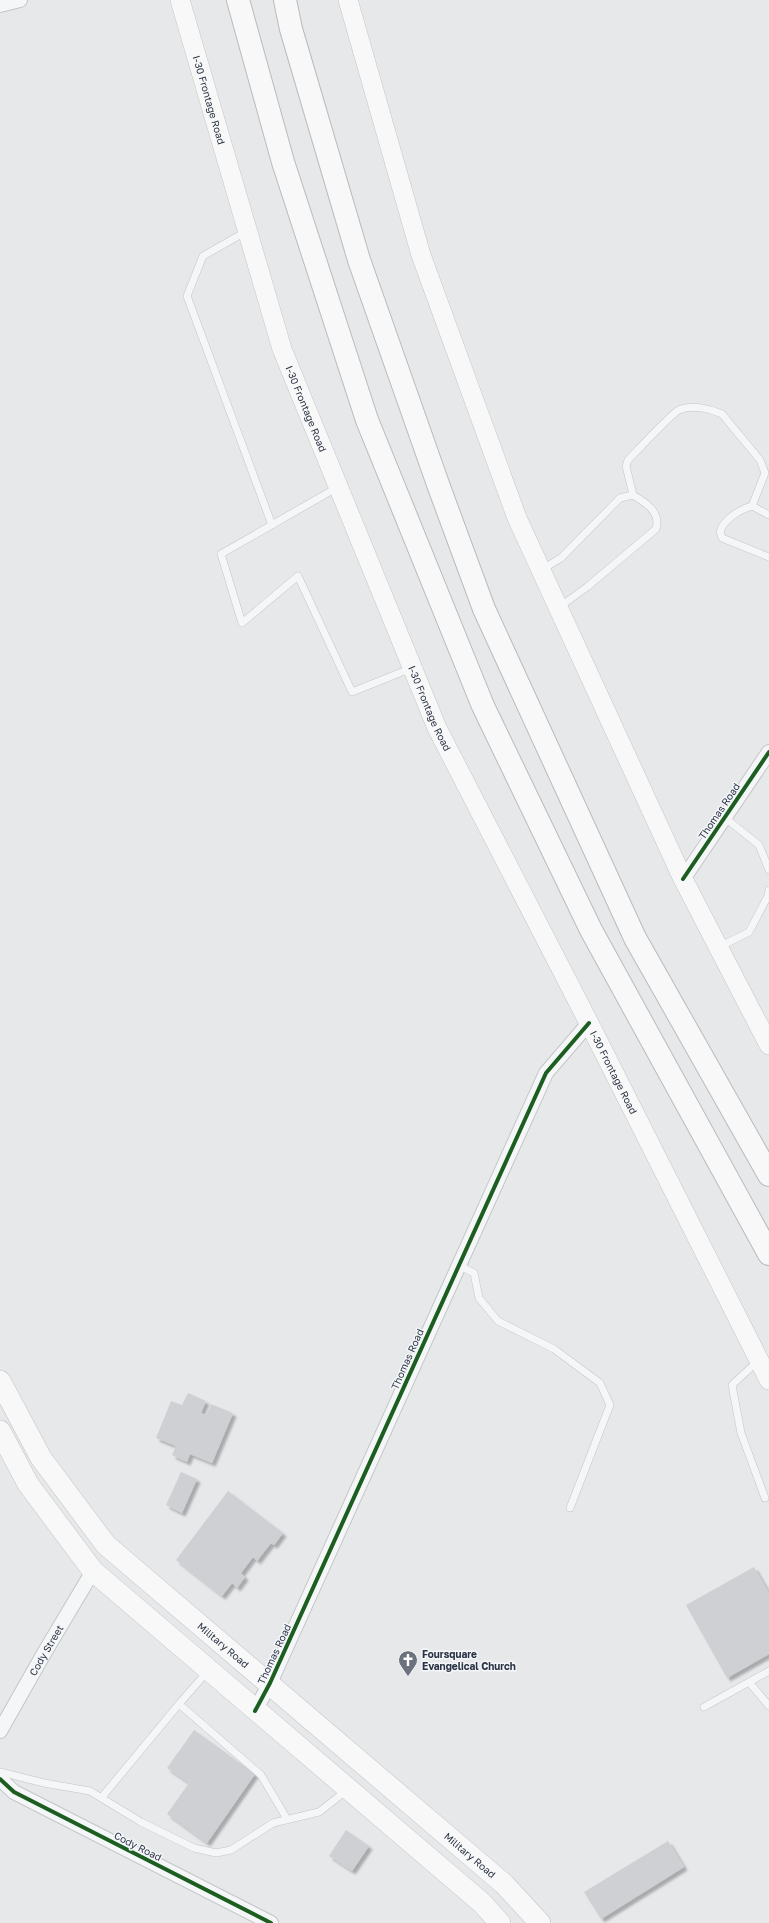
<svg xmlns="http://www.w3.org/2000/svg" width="769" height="1923" viewBox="0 0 769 1923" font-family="'Golos Text',sans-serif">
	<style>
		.building { fill: #ced0d3; filter: url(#shadow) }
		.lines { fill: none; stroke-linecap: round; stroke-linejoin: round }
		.lane-casing { stroke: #c4c6c8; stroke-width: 8 }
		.street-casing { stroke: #c4c6c8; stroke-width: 16 }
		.secondary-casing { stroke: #c4c6c8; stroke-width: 20 }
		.primary-casing { stroke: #c2c5c8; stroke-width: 22 }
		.highway-casing { stroke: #b8bbbf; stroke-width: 24 }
		.lane { stroke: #f5f6f7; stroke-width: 7 }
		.street { stroke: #f5f6f7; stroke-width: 14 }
		.secondary { stroke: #f8f8f8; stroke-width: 19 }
		.primary { stroke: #f8f8f8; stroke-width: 21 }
		.highway { stroke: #f8f8f8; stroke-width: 22 }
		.cycleway-casing { stroke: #f4f6f9; stroke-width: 6 }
		.cycleway { stroke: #1b5e20; stroke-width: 4 }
		.labels { text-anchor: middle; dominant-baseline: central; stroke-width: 3; stroke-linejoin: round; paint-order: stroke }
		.street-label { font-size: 10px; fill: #2b3445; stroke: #f4f6f9 }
		.poi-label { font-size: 10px; font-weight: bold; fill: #2b3445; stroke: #f4f6f9; text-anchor: start }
	</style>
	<defs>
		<filter id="shadow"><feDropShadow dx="3.5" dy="3.5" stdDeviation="1" flood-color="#0004"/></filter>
	</defs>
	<rect width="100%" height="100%" fill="#e6e8ea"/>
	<path class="building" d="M188 1393 206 1401 201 1413 206 1415 211 1404 233 1413 212 1463 190 1454 187 1462 172 1455 176 1446 156 1438 171 1401 182 1405Z
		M181 1472 197 1479 182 1513 166 1505Z
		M228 1491 283 1533 274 1545 271 1543 257 1561 253 1557 241 1573 245 1577 237 1588 232 1583 222 1596 176 1560Z
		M754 1567 769 1593V1654L727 1678 686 1605Z
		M194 1730 255 1774 207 1843 167 1814 189 1783 167 1768Z
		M346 1830 369 1846 352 1871 329 1856Z
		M668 1841 684 1867 601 1919 584 1892Z"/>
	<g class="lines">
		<defs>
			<path id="lane" d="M247 231 203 256 187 296 272 525
				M338 487 221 554 242 623 298 576 352 692 412 668
				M633 495 626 466 628 460C637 451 672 413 679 410 692 404 711 409 722 414L760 460 765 473 752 506
				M769 515 752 506C740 509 723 520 720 532L722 538 769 557
				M541 570 561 558 620 498 633 495C646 503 661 512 656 529L587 587 558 608
				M724 817 759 845 769 870
				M719 947 749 932 768 896 769 890
				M458 1265 474 1273 479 1298 498 1321 554 1349 600 1383 610 1405 570 1508
				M759 1360 732 1385 741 1433 765 1498
				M749 1682 769 1706
				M179 1704 261 1775 287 1819
				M704 1707 769 1671
				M0 1772 44 1783 90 1791 141 1822 194 1848 216 1853 231 1850 273 1823 319 1812 347 1790
				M102 1797 179 1704 207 1672"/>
			<g id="street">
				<path d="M0 5 20 0"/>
				<path d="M683 879 769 752"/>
				<path d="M255 1711 270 1683 546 1073 589 1023"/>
				<path id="s1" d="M0 1731 43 1655 93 1571"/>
				<path d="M0 1779 14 1792 271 1923"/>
			</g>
			<g id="secondary">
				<path id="s2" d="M180 0 282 349 437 728 589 1023 769 1380"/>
				<path d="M348 0 421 255 517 518 683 879 769 1045"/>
			</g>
			<g id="primary">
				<path id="s3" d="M0 1381 41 1458 106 1545 504 1884 540 1923"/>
				<path d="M0 1431 28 1484 93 1571 482 1903 500 1923"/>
			</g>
			<path id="highway" d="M238 0 283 162 367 420 483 706 591 930 769 1254
				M285 0 291 29 359 260 439 487 484 609 635 938 769 1175"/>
		</defs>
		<use href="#lane" class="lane-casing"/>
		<use href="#street" class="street-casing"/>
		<use href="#secondary" class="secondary-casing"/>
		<use href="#primary" class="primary-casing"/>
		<use href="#highway" class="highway-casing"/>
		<use href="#lane" class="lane"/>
		<use href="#street" class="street"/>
		<use href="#secondary" class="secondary"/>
		<use href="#primary" class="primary"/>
		<use href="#highway" class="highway"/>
		<defs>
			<path id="cycleway" d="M683 879 769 752
				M255 1711 270 1683 546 1073 589 1023
				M0 1779 14 1792 271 1923"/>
		</defs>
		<use href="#cycleway" class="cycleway-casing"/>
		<use href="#cycleway" class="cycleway"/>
	</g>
	<defs>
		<symbol id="church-pin" viewBox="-11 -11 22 30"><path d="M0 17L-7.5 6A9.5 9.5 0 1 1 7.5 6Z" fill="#6c737f" stroke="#f4f6f9"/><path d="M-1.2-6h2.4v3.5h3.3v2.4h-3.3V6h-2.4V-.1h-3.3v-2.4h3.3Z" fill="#fff"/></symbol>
	</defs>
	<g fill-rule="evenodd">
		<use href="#church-pin" x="397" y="1649" width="22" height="30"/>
	</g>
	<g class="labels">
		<g class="street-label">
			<text stroke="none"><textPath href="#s2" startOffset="104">I-30 Frontage Road</textPath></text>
			<text stroke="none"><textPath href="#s2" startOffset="428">I-30 Frontage Road</textPath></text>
			<text stroke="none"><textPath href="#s2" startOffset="752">I-30 Frontage Road</textPath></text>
			<text transform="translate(719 811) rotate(-56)">Thomas Road</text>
			<text stroke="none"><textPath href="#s2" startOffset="1160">I-30 Frontage Road</textPath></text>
			<text transform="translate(407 1359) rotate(-66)">Thomas Road</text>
			<text stroke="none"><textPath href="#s3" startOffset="350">Military Road</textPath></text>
			<text stroke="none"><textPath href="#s1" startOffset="93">Cody Street</textPath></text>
			<text transform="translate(274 1654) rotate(-65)">Thomas Road</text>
			<text transform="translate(138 1846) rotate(27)">Cody Road</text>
			<text stroke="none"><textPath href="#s3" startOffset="674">Military Road</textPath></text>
		</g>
		<g class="poi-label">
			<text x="422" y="1654">Foursquare<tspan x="422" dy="12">Evangelical Church</tspan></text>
		</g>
	</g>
</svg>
